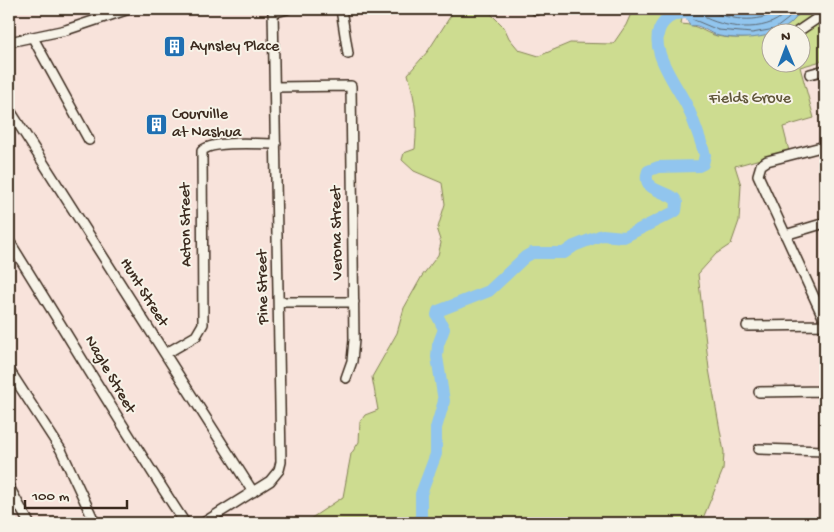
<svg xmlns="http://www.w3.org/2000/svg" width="834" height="532" viewBox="0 0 834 532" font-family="'Gochi Hand',sans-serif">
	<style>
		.green { fill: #cddc90; stroke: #848357 }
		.water { fill: #91c5ee; stroke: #6f879b }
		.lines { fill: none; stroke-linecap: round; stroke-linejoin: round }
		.shore { stroke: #5d6871; stroke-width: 1 }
		.river { stroke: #91c5ee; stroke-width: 12 }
		.minor-casing { stroke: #3b2a1e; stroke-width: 12 }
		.minor { stroke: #f7f3e8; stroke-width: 9 }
		.labels { text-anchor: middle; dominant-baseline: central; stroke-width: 4; stroke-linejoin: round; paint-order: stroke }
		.poi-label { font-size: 16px; fill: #3b2a1e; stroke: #f7f3e8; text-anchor: start }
		.park-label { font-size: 16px; fill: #60563a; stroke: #f7f3e8 }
		.street-label { font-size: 16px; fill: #3b2a1e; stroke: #f7f3e8 }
	</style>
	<rect width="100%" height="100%" fill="#f8e3db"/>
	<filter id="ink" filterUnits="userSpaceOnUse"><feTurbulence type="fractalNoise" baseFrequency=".02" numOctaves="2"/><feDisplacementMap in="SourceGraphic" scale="10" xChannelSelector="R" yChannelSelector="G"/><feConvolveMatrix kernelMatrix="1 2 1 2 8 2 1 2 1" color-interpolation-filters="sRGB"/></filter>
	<g filter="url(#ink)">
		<path class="green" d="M455 9H486L504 27 509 38 519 50 539 56 570 43 613 44 626 25 633 9H675L682 18 681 24C699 25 702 32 717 36 735 40 754 38 771 33L772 62H802V32H773C786 29 794 22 801 10L825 9V60L800 67 814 118 783 127 789 151 735 166 741 185 739 221 731 244 716 254 698 274 709 369 724 452 723 470 701 523H304L343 497 351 454 359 442 360 422 365 415 378 410 372 377 397 333 404 308 422 276 438 255 441 243 437 231 445 204 442 183 414 171 402 160 404 153 415 149C418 119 416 103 408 74L428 51Z"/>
		<path class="water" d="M681 9H801C788 39 747 41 719 36 709 34 700 23 690 26Z"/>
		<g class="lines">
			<path class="shore" d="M687 9 692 19 718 30 752 33 775 29 788 19 795 9
				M694 9C696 14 701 15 706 18 728 29 773 34 788 9
				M705 9C727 19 759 26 779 9"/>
			<path class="river" d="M421 523V494L436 454V428L444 401 437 357 438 345 444 329 437 315 438 311 489 291 525 257 532 253H564L574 246 602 235 624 237 676 211 677 203 675 199C664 190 641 191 648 171L658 167 699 166 703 164 705 155C700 139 695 124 688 108 678 86 643 45 664 22 673 12 688 12 700 15"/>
			<defs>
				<path id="minor" d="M341 9 348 54
					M536 9V10
					M273 13 287 9
					M797 32 825 13
					M33 38 89 140
					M9 42 66 30 129 9
					M810 74 825 70
					M275 87 351 86 354 340 352 361 346 378
					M9 109 253 492
					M825 146 767 161 761 165 758 175 824 319 825 328
					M785 235 825 223
					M9 241C68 335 124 430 185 523
					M279 302H354
					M747 326 825 325
					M165 354 196 336 203 324 202 151C211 140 260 144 276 144
					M9 370 61 450 95 523
					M759 392 825 391
					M759 449 825 451
					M9 487 29 523
					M203 523 270 481 279 470 281 462 273 9
					M824 523 825 356"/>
			</defs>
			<use href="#minor" class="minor-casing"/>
			<use href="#minor" class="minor"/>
		</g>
	</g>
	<defs>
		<symbol id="building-square" viewBox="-11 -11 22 22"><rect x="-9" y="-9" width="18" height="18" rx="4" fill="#1f6fb2" stroke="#f7f3e8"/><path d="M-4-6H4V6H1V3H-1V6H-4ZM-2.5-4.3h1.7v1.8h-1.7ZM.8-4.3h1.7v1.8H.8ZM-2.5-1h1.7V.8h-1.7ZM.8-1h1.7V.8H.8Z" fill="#fff"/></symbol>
	</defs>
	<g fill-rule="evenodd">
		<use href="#building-square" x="162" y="34" width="25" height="25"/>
		<use href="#building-square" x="144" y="112" width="25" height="25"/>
	</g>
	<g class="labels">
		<g class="poi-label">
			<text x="190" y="47">Aynsley Place</text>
			<text x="172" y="115">Courville<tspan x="172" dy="18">at Nashua</tspan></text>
		</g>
		<g class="park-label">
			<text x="750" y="99">Fields Grove</text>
		</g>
		<g class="street-label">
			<text transform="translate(187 225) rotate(-91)">Acton Street</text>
			<text transform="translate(338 233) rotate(-91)">Verona Street</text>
			<text transform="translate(264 287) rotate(-91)">Pine Street</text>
			<text transform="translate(143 293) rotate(58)">Hunt Street</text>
			<text transform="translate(109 375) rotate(60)">Nagle Street</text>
		</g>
	</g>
	<rect width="834" height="532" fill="none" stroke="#f7f3e8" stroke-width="30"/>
	<rect x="15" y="15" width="804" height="502" fill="none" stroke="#3b2a1e" stroke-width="2" filter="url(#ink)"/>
	<g transform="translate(786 48) rotate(359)"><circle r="24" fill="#f7f3e8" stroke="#aca397"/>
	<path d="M0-4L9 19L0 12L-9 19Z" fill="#1f6fb2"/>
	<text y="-8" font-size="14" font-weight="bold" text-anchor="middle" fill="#3b2a1e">N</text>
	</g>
	<path d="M25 500v8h102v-8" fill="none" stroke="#3b2a1e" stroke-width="2.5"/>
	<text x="32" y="500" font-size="15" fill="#3b2a1e" stroke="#f7f3e8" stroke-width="4" paint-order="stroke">100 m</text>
</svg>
